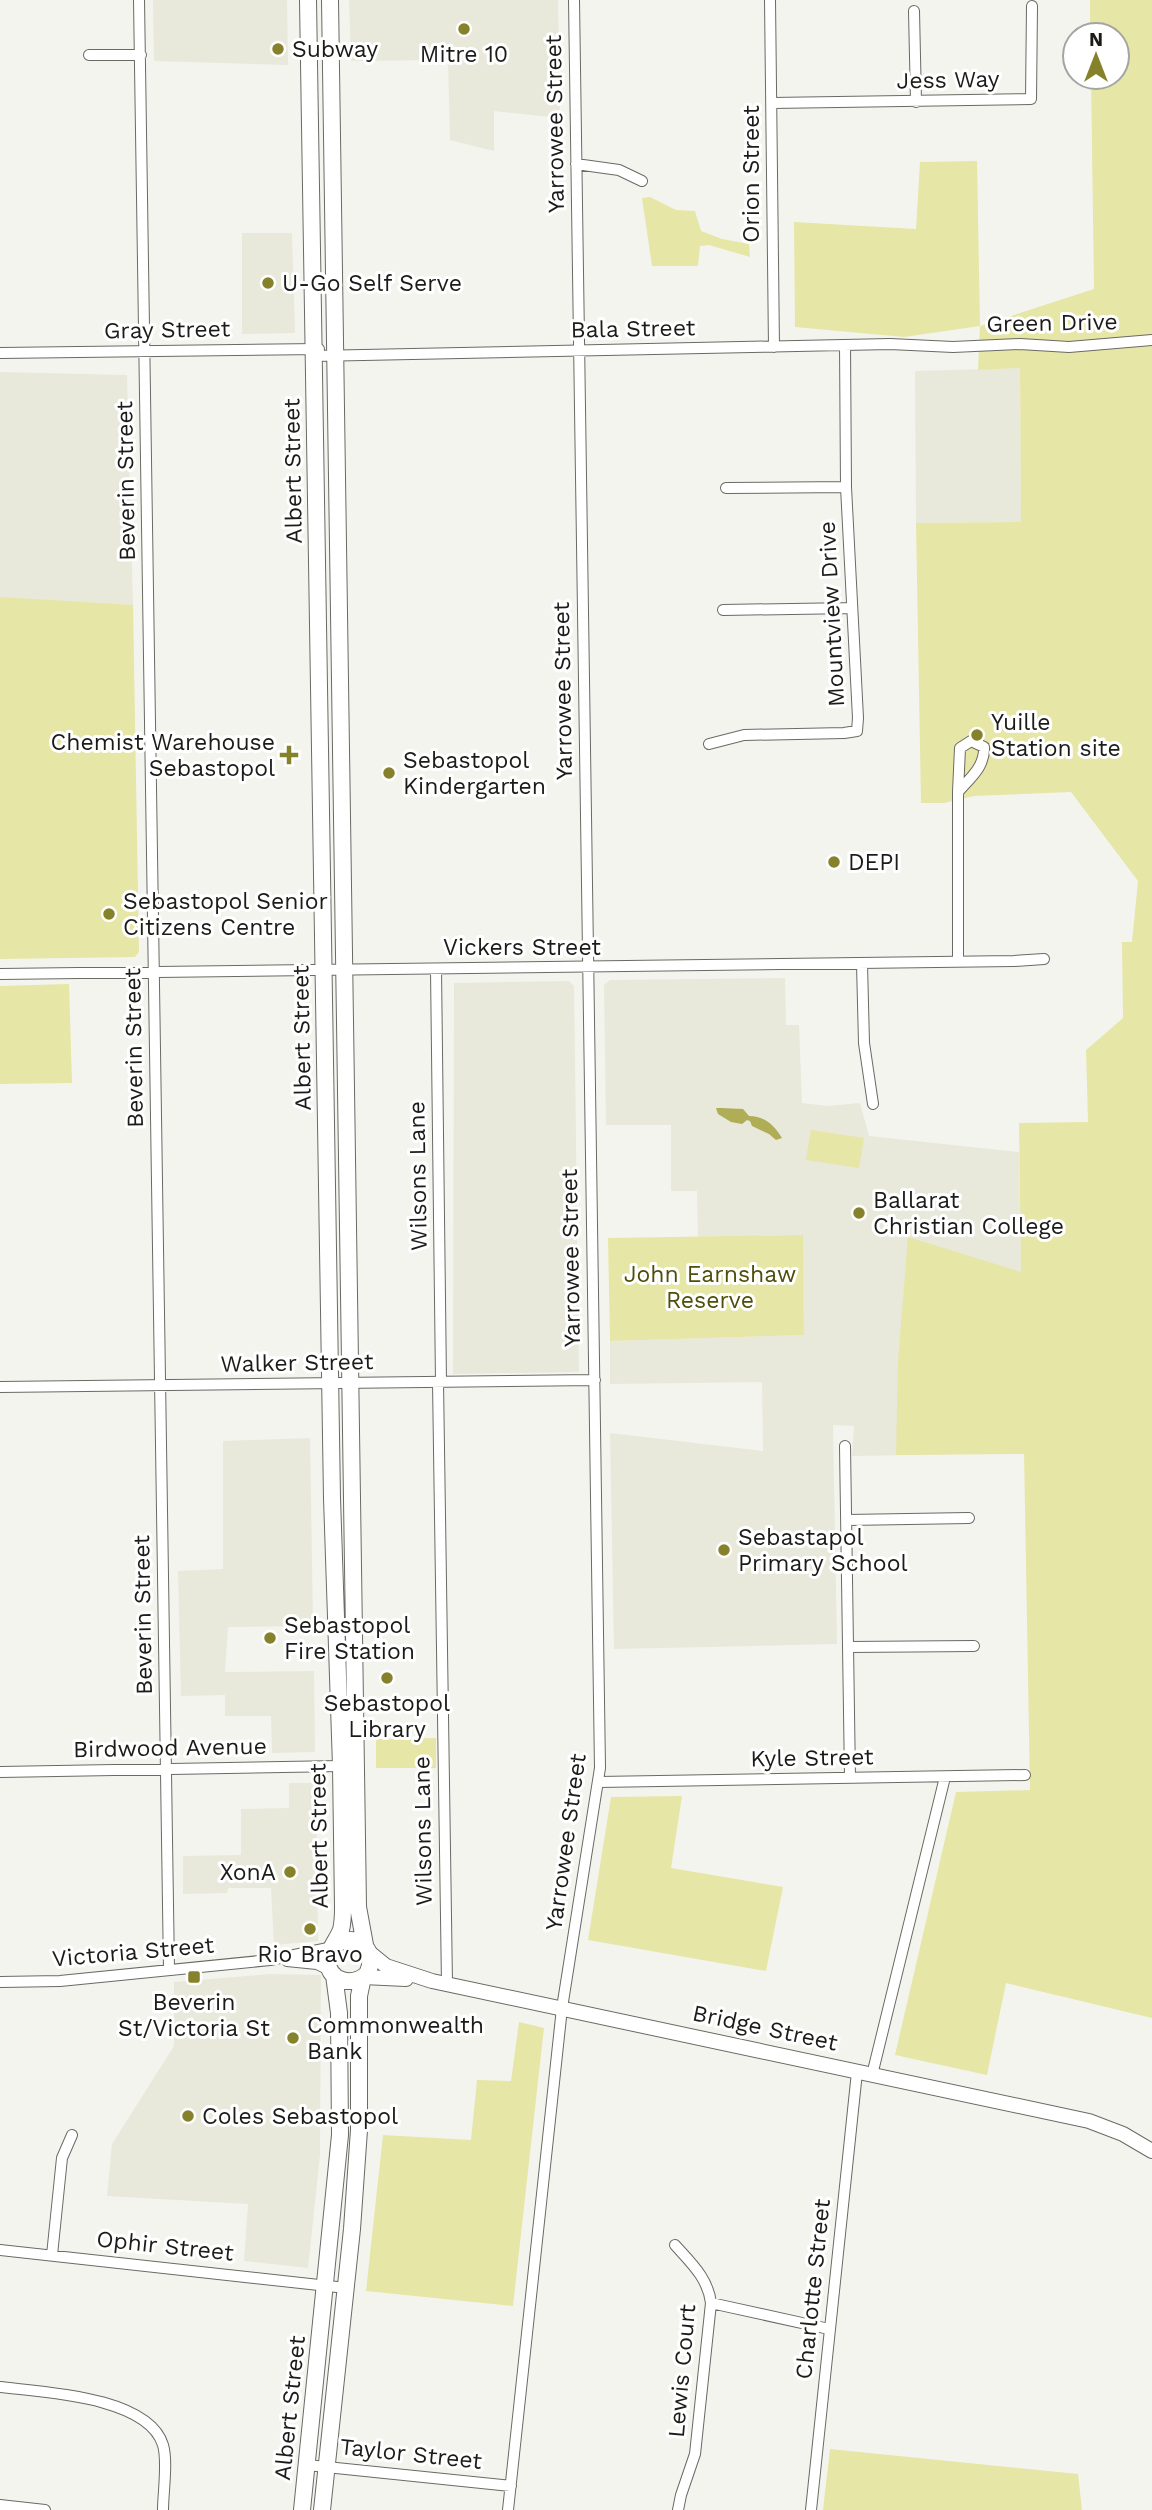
<svg xmlns="http://www.w3.org/2000/svg" width="1152" height="2510" viewBox="0 0 1152 2510" font-family="'Work Sans',sans-serif">
	<style>
		.built { fill: #e8e8db }
		.green { fill: #e6e6a7 }
		.water { fill: #afad55 }
		.lines { fill: none; stroke-linecap: round; stroke-linejoin: round }
		.minor-casing { stroke: #6a6a65; stroke-width: 12 }
		.major-casing { stroke: #6a6a65; stroke-width: 16 }
		.highway-casing { stroke: #6a6a65; stroke-width: 18 }
		.minor { stroke: #fff; stroke-width: 10 }
		.major { stroke: #fff; stroke-width: 14 }
		.highway { stroke: #fff; stroke-width: 16 }
		.poi-dot { fill: #85822b; stroke: #fff; stroke-width: 2.5 }
		.labels { text-anchor: middle; dominant-baseline: central; stroke-width: 6; stroke-linejoin: round; paint-order: stroke }
		.poi-label { font-size: 23px; fill: #1b1b19; stroke: #fff; text-anchor: start }
		.street-label { font-size: 23px; fill: #1b1b19; stroke: #fff }
		.park-label { font-size: 23px; fill: #504e09; stroke: #fff }
	</style>
	<rect width="100%" height="100%" fill="#f4f4ef"/>
	<path class="built" d="M153 0H287L288 65 154 61Z
		M349 0H558L560 118 494 111V151L450 140 448 60 351 61Z
		M242 233H292L295 333 242 334Z
		M1020 368 1021 522 916 523 915 371Z
		M0 372 127 375 133 605 0 599Z
		M785 978 786 1025H799L802 1103 828 1106 860 1103 869 1136 1019 1152 1024 1453 852 1456 854 1426 833 1425 837 1644 614 1649 610 1433 763 1451 762 1382 610 1384V1341L804 1335 803 1235 698 1237 697 1191H671V1125H606L604 985 610 980Z
		M569 981 574 986 579 1372 453 1374 454 983Z
		M310 1438 313 1626 228 1627 225 1672 314 1671 315 1752 272 1753 271 1716H225V1695L181 1696 178 1571 223 1569V1441Z
		M289 1783H316L318 1941 274 1945 271 1888H228L227 1893 183 1894V1856L241 1855V1809L289 1808Z
		M270 1974 321 1975 320 2155 308 2268 244 2261 248 2204 107 2196 112 2144 174 2046V1982Z"/>
	<path class="green" d="M1090 0H1152V2018L1006 1983 987 2075 895 2055 956 1792 1030 1790 1024 1454 896 1455 898 1361 908 1237 1021 1272 1019 1123 1088 1122 1086 1050 1123 1018 1122 942H1132L1138 881 1071 792 974 796 944 803H921L916 523 1021 522 1020 368 978 370 980 326 904 337 795 327 794 222 916 229 920 162 977 161 980 326 1094 289 1091 77H1117V35H1090Z
		M650 197 676 210 695 211 701 231 722 239 749 244 750 257 709 245 700 246 698 266H652L642 198Z
		M0 597 133 605 139 952 135 957 0 959Z
		M69 984 72 1083 0 1084V986Z
		M811 1130 864 1138 859 1168 806 1160Z
		M803 1235 804 1335 610 1341 608 1238Z
		M436 1738V1768H376V1739Z
		M682 1796 671 1868 783 1887 766 1971 588 1940 611 1797Z
		M519 2022 544 2028 513 2306 366 2291 383 2135 471 2140 477 2080 511 2081Z
		M830 2449 1078 2474 1082 2510H823Z"/>
	<path class="water" d="M721 1108 743 1109 749 1116C764 1116 774 1125 782 1138L776 1140 769 1134 752 1126 750 1121 747 1120 742 1124 731 1122 718 1114 716 1108Z"/>
	<g class="lines">
		<defs>
			<path id="minor" d="M139 0 169 1970
				M770 0 774 347
				M914 11 916 102
				M89 55H141
				M772 103 1031 99 1032 6
				M576 164 619 170 642 181
				M0 353 319 349
				M314 356 890 344 953 347 1020 344 1069 347 1152 340
				M726 488 846 487
				M723 610 852 608
				M709 744 744 735 844 733 857 731 858 718 846 487 845 345
				M958 792C970 778 985 767 984 747L971 741 960 748 958 792V962
				M862 964 864 1043 873 1104
				M436 969 441 1382
				M0 974 1014 961 1044 959
				M438 1382 447 1984
				M0 1387 595 1380
				M845 1446 850 1778
				M847 1520 969 1518
				M849 1647 974 1646
				M0 1772 341 1766
				M599 1782 1025 1775
				M287 1961 317 1964 331 1971
				M0 1982 60 1981 270 1960 333 1947
				M872 2075 945 1777
				M675 2245C691 2263 708 2278 711 2303L695 2454 681 2495 678 2510
				M0 2250 346 2288
				M52 2255 62 2158 72 2135
				M711 2303 829 2329
				M0 2387C41 2392 148 2396 163 2445 168 2462 163 2492 163 2510
				M307 2465 511 2486
				M0 2505 45 2510
				M508 2510 562 2008 600 1768 574 0
				M811 2510 857 2072"/>
			<path id="major" d="M370 1953 386 1966 432 1981 1089 2121 1123 2134 1152 2151
				M363 1977 406 1979"/>
			<path id="highway" d="M308 0 332 1498 341 1766 343 1907C343 1915 343 1922 341 1930 337 1940 327 1951 328 1962 329 1983 354 1986 367 1974 380 1949 353 1929 333 1947
				M330 0 358 1907 365 1945
				M302 2510 340 2135 339 2013 334 1975
				M322 2510 352 2229 359 2130V1996L363 1977"/>
		</defs>
		<use href="#minor" class="minor-casing"/>
		<use href="#major" class="major-casing"/>
		<use href="#highway" class="highway-casing"/>
		<use href="#minor" class="minor"/>
		<use href="#major" class="major"/>
		<use href="#highway" class="highway"/>
	</g>
	<g class="poi-dot">
		<circle cx="464" cy="29" r="7"/>
		<circle cx="278" cy="49" r="7"/>
		<circle cx="268" cy="283" r="7"/>
		<circle cx="977" cy="735" r="7"/>
		<path d="M285.5 744.5h7v7h7v7h-7v7h-7v-7h-7v-7h7z"/>
		<circle cx="389" cy="773" r="7"/>
		<circle cx="834" cy="862" r="7"/>
		<circle cx="109" cy="914" r="7"/>
		<circle cx="859" cy="1213" r="7"/>
		<circle cx="724" cy="1550" r="7"/>
		<circle cx="270" cy="1638" r="7"/>
		<circle cx="387" cy="1678" r="7"/>
		<circle cx="290" cy="1872" r="7"/>
		<circle cx="310" cy="1929" r="7"/>
		<rect x="187" y="1970" width="14" height="14" rx="3.5"/>
		<circle cx="293" cy="2038" r="7"/>
		<circle cx="188" cy="2116" r="7"/>
	</g>
	<g class="labels">
		<g class="poi-label">
			<text x="292" y="49">Subway</text>
			<text x="464" y="54" text-anchor="middle">Mitre 10</text>
			<text x="282" y="283">U-Go Self Serve</text>
			<text x="991" y="722">Yuille<tspan x="991" dy="26">Station site</tspan></text>
			<text x="275" y="742" text-anchor="end">Chemist Warehouse<tspan x="275" dy="26">Sebastopol</tspan></text>
			<text x="403" y="760">Sebastopol<tspan x="403" dy="26">Kindergarten</tspan></text>
			<text x="848" y="862">DEPI</text>
			<text x="123" y="901">Sebastopol Senior<tspan x="123" dy="26">Citizens Centre</tspan></text>
			<text x="873" y="1200">Ballarat<tspan x="873" dy="26">Christian College</tspan></text>
			<text x="738" y="1537">Sebastapol<tspan x="738" dy="26">Primary School</tspan></text>
			<text x="284" y="1625">Sebastopol<tspan x="284" dy="26">Fire Station</tspan></text>
			<text x="387" y="1703" text-anchor="middle">Sebastopol<tspan x="387" dy="26">Library</tspan></text>
			<text x="276" y="1872" text-anchor="end">XonA</text>
			<text x="310" y="1954" text-anchor="middle">Rio Bravo</text>
			<text x="194" y="2002" text-anchor="middle">Beverin<tspan x="194" dy="26">St/Victoria St</tspan></text>
			<text x="307" y="2025">Commonwealth<tspan x="307" dy="26">Bank</tspan></text>
			<text x="202" y="2116">Coles Sebastopol</text>
		</g>
		<g class="street-label">
			<text transform="translate(948 80) rotate(-1)">Jess Way</text>
			<text transform="translate(555 124) rotate(-91)">Yarrowee Street</text>
			<text transform="translate(751 174) rotate(-90)">Orion Street</text>
			<text transform="translate(1052 323) rotate(-1)">Green Drive</text>
			<text transform="translate(633 329) rotate(-1)">Bala Street</text>
			<text transform="translate(167 330) rotate(-1)">Gray Street</text>
			<text transform="translate(293 471) rotate(-91)">Albert Street</text>
			<text transform="translate(126 481) rotate(-91)">Beverin Street</text>
			<text transform="translate(832 614) rotate(-93)">Mountview Drive</text>
			<text transform="translate(563 691) rotate(-91)">Yarrowee Street</text>
			<text x="522" y="947">Vickers Street</text>
			<text transform="translate(302 1038) rotate(-91)">Albert Street</text>
			<text transform="translate(134 1048) rotate(-91)">Beverin Street</text>
			<text transform="translate(418 1176) rotate(-91)">Wilsons Lane</text>
			<text transform="translate(571 1258) rotate(-91)">Yarrowee Street</text>
			<text transform="translate(297 1363) rotate(-1)">Walker Street</text>
			<text transform="translate(143 1615) rotate(-91)">Beverin Street</text>
			<text transform="translate(170 1748) rotate(-1)">Birdwood Avenue</text>
			<text transform="translate(812 1758) rotate(-1)">Kyle Street</text>
			<text transform="translate(423 1831) rotate(-91)">Wilsons Lane</text>
			<text transform="translate(319 1836) rotate(-91)">Albert Street</text>
			<text transform="translate(566 1842) rotate(-82)">Yarrowee Street</text>
			<text transform="translate(133 1952) rotate(-5)">Victoria Street</text>
			<text transform="translate(765 2028) rotate(12)">Bridge Street</text>
			<text transform="translate(165 2246) rotate(6)">Ophir Street</text>
			<text transform="translate(813 2289) rotate(-84)">Charlotte Street</text>
			<text transform="translate(682 2371) rotate(-85)">Lewis Court</text>
			<text transform="translate(290 2408) rotate(-84)">Albert Street</text>
			<text transform="translate(411 2454) rotate(6)">Taylor Street</text>
		</g>
		<g class="park-label">
			<text x="710" y="1274">John Earnshaw<tspan x="710" dy="26">Reserve</tspan></text>
		</g>
	</g>
	<g transform="translate(1096 56)"><circle r="33" fill="#ffffff" stroke="#a4a4a3" stroke-width="2"/>
	<path d="M0-5L12 26L0 18L-12 26Z" fill="#85822b"/>
	<text y="-10" font-size="19" font-weight="bold" text-anchor="middle" fill="#1b1b19">N</text>
	</g>
</svg>
